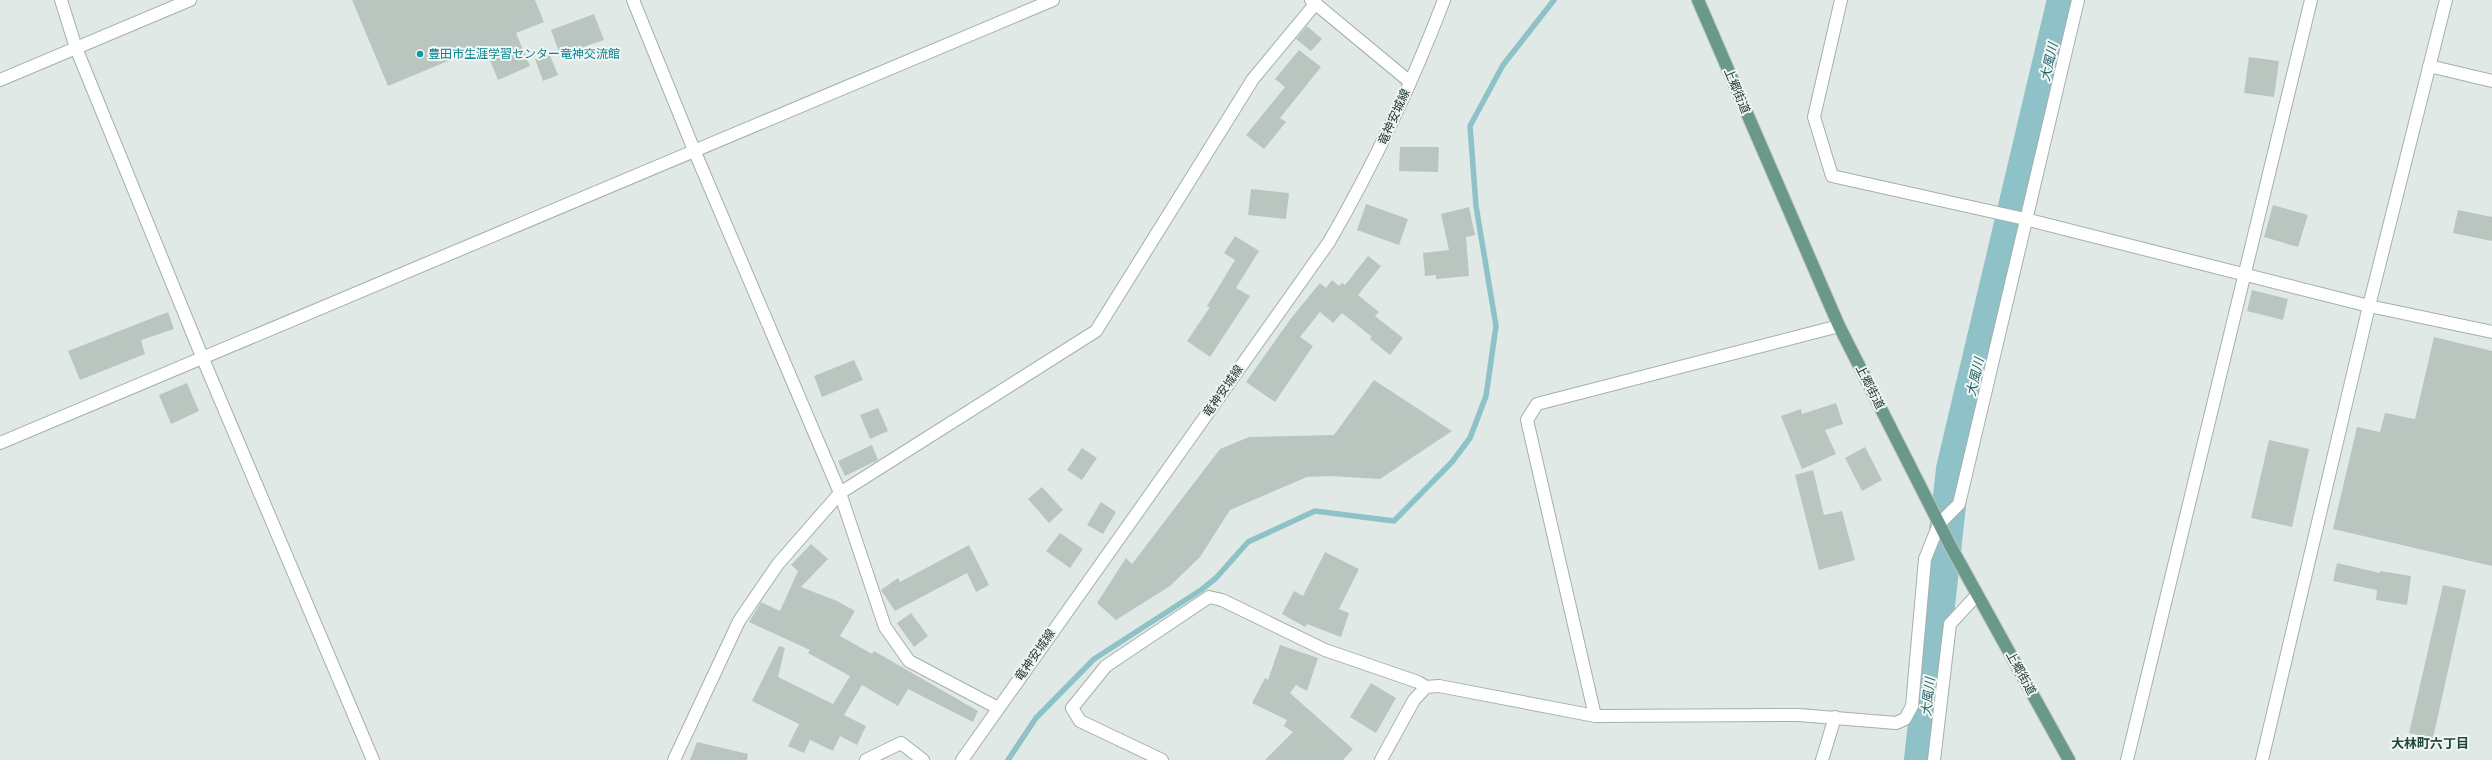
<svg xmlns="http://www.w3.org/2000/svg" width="2492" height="760" viewBox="0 0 2492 760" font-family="'Roboto Condensed','Noto Sans JP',sans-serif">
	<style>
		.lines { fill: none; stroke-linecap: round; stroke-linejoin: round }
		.stream { stroke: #8ec2c8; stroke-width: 5.5 }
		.river { stroke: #8ec2c8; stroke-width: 34 }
		.building { fill: #b9c6c0 }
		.minor-casing { stroke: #a4b0ab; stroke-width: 14 }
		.tertiary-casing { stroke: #a4b0ab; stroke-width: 14 }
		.primary-casing { stroke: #bdc3c1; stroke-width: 14 }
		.minor { stroke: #fff; stroke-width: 12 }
		.tertiary { stroke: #fff; stroke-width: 12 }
		.primary { stroke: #6a998b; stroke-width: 12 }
		.culture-dot { fill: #0f9aa8; stroke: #f0f6f3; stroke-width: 1.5 }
		.labels { text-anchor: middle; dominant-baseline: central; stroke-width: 4; stroke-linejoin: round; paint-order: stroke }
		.culture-label { font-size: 12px; fill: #0d838f; stroke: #f0f6f3; text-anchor: start }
		.street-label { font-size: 12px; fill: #233731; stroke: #f0f6f3 }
		.water-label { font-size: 13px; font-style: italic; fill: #25646c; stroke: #f0f6f3 }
		.neighbourhood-label { font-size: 13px; font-weight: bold; fill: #22473c; stroke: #f0f6f3 }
	</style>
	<rect width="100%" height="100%" fill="#e0e9e5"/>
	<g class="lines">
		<path class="stream" d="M1008 760 1036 718 1094 659 1201 590 1216 578 1248 542 1315 511 1394 521 1452 462 1470 438 1486 396 1496 326 1476 206 1470 126 1503 65 1554 0"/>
		<path class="river" d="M1921 760 1953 469 2064 0"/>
	</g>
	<path class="building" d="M352 0H535L544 22 516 33 530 66 498 80 484 46 388 86Z
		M594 14 604 40 560 55 551 30Z
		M1307 26 1322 39 1311 51 1296 39Z
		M1299 50 1321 67 1280 118 1286 122 1264 149 1246 135 1285 87 1275 79Z
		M549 53 558 75 543 81 535 59Z
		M2249 57 2279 61 2274 97 2244 93Z
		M1400 147H1439L1438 172 1399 171Z
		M1251 189 1289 193 1286 219 1248 215Z
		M1366 204 1408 219 1399 245 1357 230Z
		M2273 205 2308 215 2298 247 2264 237Z
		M1469 207 1475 235 1466 237 1469 276 1436 279V275L1425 276 1423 253 1449 250 1441 214Z
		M2458 210 2492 217V241L2453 233Z
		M1235 236 1259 251 1236 288 1250 296 1210 357 1187 341 1210 307 1207 306 1235 260 1224 253Z
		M1368 256 1381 266 1358 295 1379 312 1375 316 1403 338 1390 355 1370 339 1372 337 1342 313 1333 323 1320 312 1300 337 1313 346 1275 402 1246 382 1292 317 1320 283 1326 288 1332 280 1339 286 1342 283 1345 285Z
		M2252 290 2288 299 2283 320 2247 311Z
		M168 312 174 329 141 340 145 354 80 380 68 351Z
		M2434 337 2492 351V566L2333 529 2357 427 2380 432 2385 413 2415 419Z
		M854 360 863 380 822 397 814 376Z
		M1374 380 1452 431 1380 479 1329 476 1307 477 1230 510 1200 557 1170 586 1116 620 1097 603 1126 558 1132 564 1220 449 1249 437 1334 435Z
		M187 383 199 411 171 424 159 395Z
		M1836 403 1843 424 1825 430 1836 454 1802 469 1781 416 1801 409 1802 414Z
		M878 408 888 431 870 439 860 415Z
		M2269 440 2309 449 2292 527 2251 518Z
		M872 445 878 460 845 476 838 461Z
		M1865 447 1882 480 1862 491 1845 458Z
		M1082 448 1097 458 1082 480 1067 470Z
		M1813 470 1824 515 1842 511 1855 560 1819 570 1795 475Z
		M1042 487 1063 510 1049 523 1028 499Z
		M1101 502 1116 512 1103 534 1087 525Z
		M1060 533 1083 549 1070 568 1046 551Z
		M811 544 828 559 801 587 837 601 855 611 840 636 872 654 874 651 978 711 973 722 908 689 898 706 862 685 844 715 866 726 857 745 840 736 833 751 810 740 804 753 788 746 799 724 752 701 779 646 785 648 778 677 833 704 850 676 808 653 810 650 749 622 761 602 780 611 798 571 791 565Z
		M969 545 989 585 976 592 967 573 895 611 881 590 898 578 900 582Z
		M1325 552 1359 569 1339 609 1349 613 1341 637 1307 624 1305 627 1282 614 1294 591 1303 596Z
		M2337 563 2380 573V571L2411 576 2407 605 2376 600 2377 590 2333 581Z
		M2443 585 2466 590 2433 738 2409 733Z
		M911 613 928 636 914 647 897 623Z
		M1280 645 1318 658 1307 691 1296 685 1290 693 1353 749 1343 760H1265L1293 732 1284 726 1287 720 1252 703 1265 678 1268 680Z
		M1371 683 1396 698 1376 733 1350 717Z
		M697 742 748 754 747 760H690Z"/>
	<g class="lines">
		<defs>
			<path id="minor" d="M61 0 76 48 203 359 373 760
				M633 0 694 150 840 493 885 627 909 661 998 708
				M1311 0 1410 82
				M1841 0 1814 117 1832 176 2025 219 2369 306 2492 332
				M2429 66 2492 81
				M0 443 1053 0
				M1595 716 1527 420 1537 404 1839 326
				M674 760 739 621 778 564 840 493 1096 331 1253 79 1316 3
				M866 760 901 743 923 760
				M1162 760 1080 721 1072 708 1106 666 1209 597 1222 600 1325 650 1418 682 1426 687 1439 686 1595 716 1799 715 1896 723 1905 719 1912 706 1925 559 1939 524 1959 504 2078 0
				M1381 760 1414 700 1426 687
				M1822 760 1835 717
				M1934 760 1950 624 1977 595
				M2127 760 2311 0
				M2262 760 2369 306 2446 0"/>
			<path id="tertiary" d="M0 80 190 0
				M962 760 1329 242C1374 164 1412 84 1444 0"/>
			<path id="primary" d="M1698 0 1839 326 1951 547 2069 760"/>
		</defs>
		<use href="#minor" class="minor-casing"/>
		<use href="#tertiary" class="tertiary-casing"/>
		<use href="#primary" class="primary-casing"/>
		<use href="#minor" class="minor"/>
		<use href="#tertiary" class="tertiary"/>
		<use href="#primary" class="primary"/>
	</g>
	<circle class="culture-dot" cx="420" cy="54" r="4"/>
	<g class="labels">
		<g class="culture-label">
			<text x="428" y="54">豊田市生涯学習センター竜神交流館</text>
		</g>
		<g class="street-label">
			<text transform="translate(1737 91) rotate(67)">上郷街道</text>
			<text transform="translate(1394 117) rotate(-66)">竜神安城線</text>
			<text transform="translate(1870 387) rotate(63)">上郷街道</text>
			<text transform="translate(1223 391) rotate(-55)">竜神安城線</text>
			<text transform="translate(1035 655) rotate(-55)">竜神安城線</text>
			<text transform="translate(2021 673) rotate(61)">上郷街道</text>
		</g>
		<g class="water-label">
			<text transform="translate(2049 62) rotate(-77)">大風川</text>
			<text transform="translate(1975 377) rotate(-77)">大風川</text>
			<text transform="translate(1928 697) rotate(-84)">大風川</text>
		</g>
		<g class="neighbourhood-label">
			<text x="2430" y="743">大林町六丁目</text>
		</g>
	</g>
</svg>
